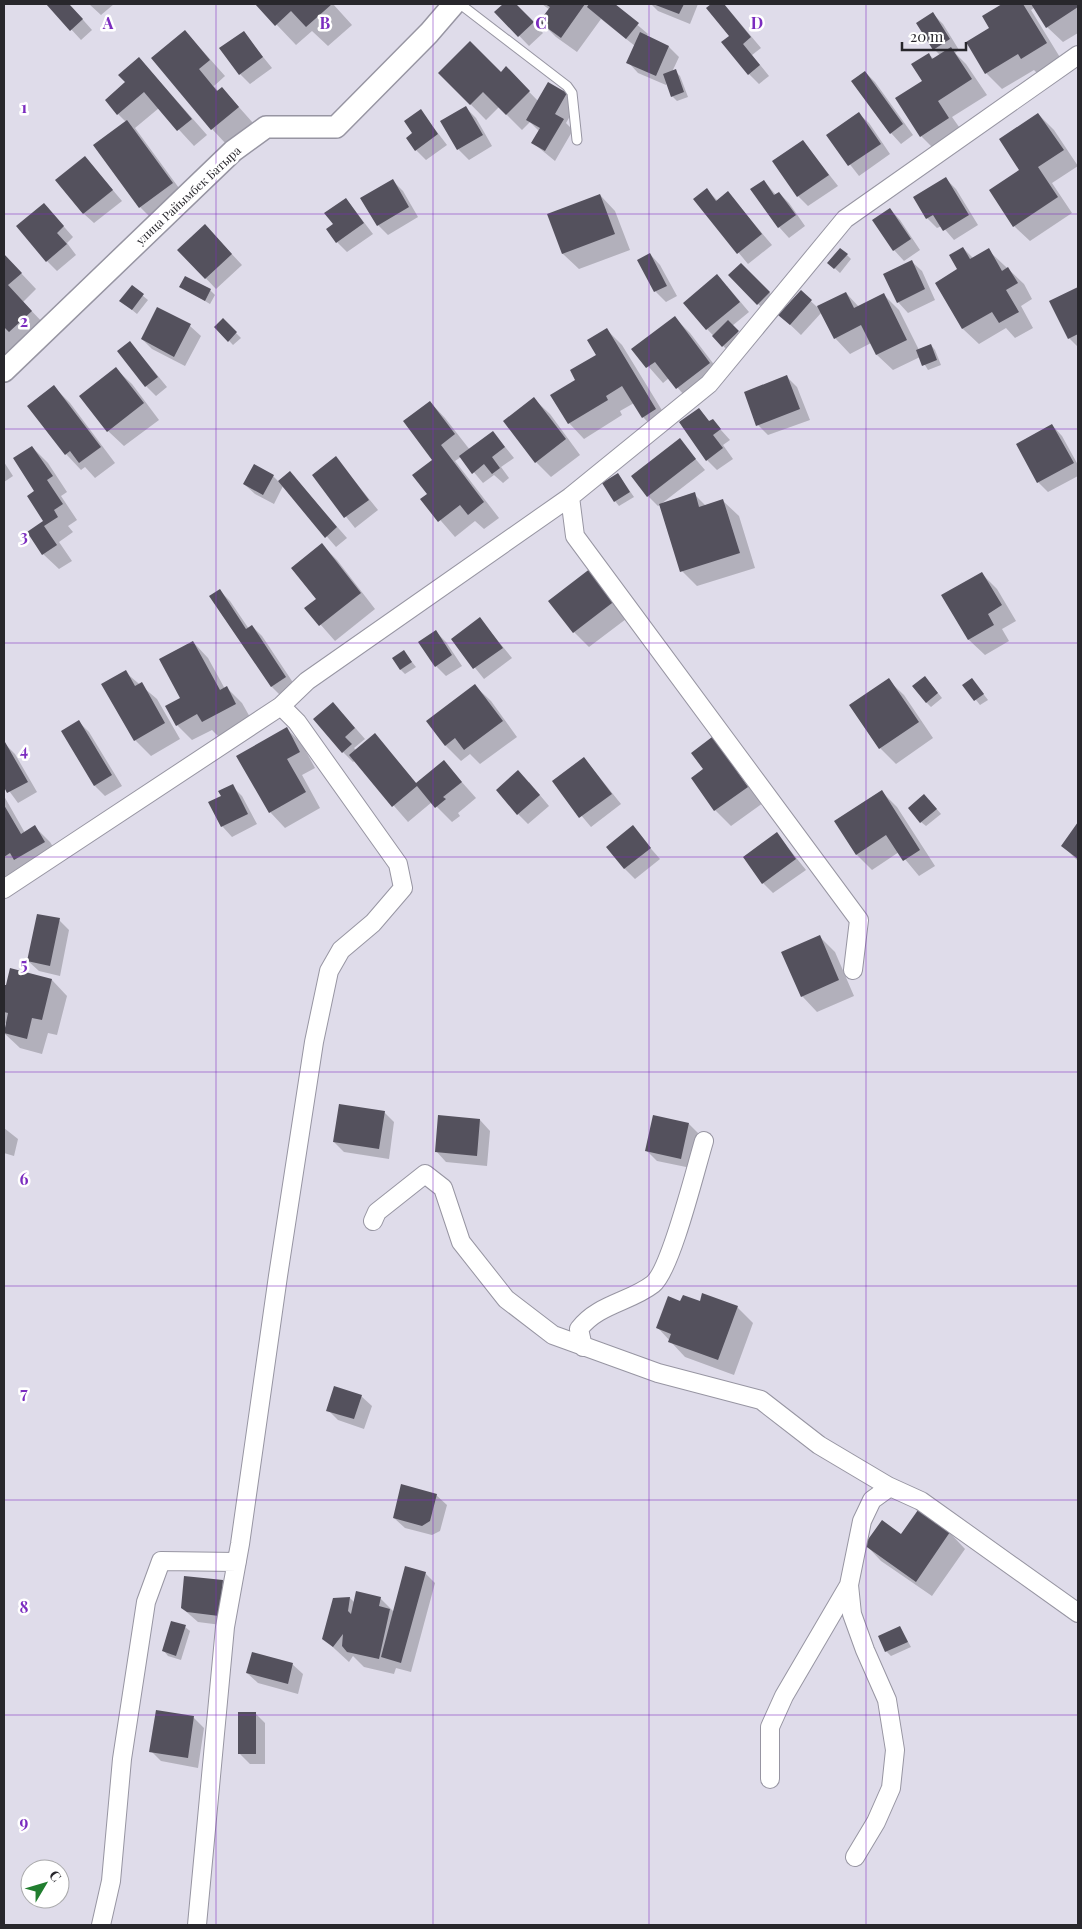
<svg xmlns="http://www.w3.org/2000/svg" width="1082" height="1929" viewBox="0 0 1082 1929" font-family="'Playfair Display',serif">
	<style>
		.shadow { fill: #0003 }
		.building { fill: #54515d }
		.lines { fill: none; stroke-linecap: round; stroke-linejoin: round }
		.service-casing { stroke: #9795a2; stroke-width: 11 }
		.minor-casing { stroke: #9795a2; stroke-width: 20 }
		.tertiary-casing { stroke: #9795a2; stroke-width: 24 }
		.service { stroke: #fff; stroke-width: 9 }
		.minor { stroke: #fff; stroke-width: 18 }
		.tertiary { stroke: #fff; stroke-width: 21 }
		.grid { fill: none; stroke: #7b2cbf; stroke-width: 1; stroke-opacity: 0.55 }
		.labels { text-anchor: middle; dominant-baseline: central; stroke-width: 5; stroke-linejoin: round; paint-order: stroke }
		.street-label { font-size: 12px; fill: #28272c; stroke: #fff }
		.grid-label { font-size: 16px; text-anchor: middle; font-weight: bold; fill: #7b2cbf; stroke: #fff; stroke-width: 5; stroke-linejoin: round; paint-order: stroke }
	</style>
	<rect width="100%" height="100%" fill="#dfdcea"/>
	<path class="shadow" d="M48 4H69L92 30 81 40Z
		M89 4H114L101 15Z
		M257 4H333L352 25 328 46 312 31 296 45Z
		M505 4H515L543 33 529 46 496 12Z
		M542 4H588L589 6 591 4H613L648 34 646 37 669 47 679 57 672 72 675 71 680 76 688 97 677 101 672 96 667 83 666 85 638 73 628 62 635 46 601 19 577 52 556 37 541 22 550 10Z
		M651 4H698L690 24 658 11Z
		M713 4H724L761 48 752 55 769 76 759 84 749 74 731 36 708 8Z
		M1005 4H1078V33L1063 42 1047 27 1035 7 1031 10 1061 59 1037 73 1034 70 1002 89 986 73 968 42 991 28 984 16Z
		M933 14 943 24 959 50 955 53 966 64 987 95 952 117 964 134 937 152 921 136 897 99 923 81 928 54 934 59 940 55 934 49Z
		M185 31 225 76 214 86 218 91 222 88 253 123 227 145 212 129Z
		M243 32 272 68 250 84 240 74Z
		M139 58 207 135 194 146 159 108 135 128 187 199 155 222 140 207 126 122 118 114 127 82Z
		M506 68 538 101 549 84 567 94 577 104 566 123 573 130 555 161 533 143 539 131 530 122 522 130 499 107 486 120 440 73 501 74Z
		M865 72 875 82 913 135 901 144 891 133Z
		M466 108 476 118 492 146 469 160 458 149 442 122Z
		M421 111 447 145 426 160 416 150 414 133Z
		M858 113 869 123 890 154 859 176 827 135Z
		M1038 114 1054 130 1078 166 1052 183 1072 213 1030 241 1014 226 1021 170Z
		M803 141 838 186 808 206 798 196Z
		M85 157 122 201 94 223 83 213Z
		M946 179 956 189 978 225 954 240 942 226 937 228 927 218 915 198Z
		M393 181 403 191 418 217 388 235 378 225Z
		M764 181 776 195 779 193 789 203 805 226 789 238 779 227Z
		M707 190 718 201 728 193 772 245 748 264 695 200Z
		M600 195 615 211 630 250 579 269 563 254 549 214Z
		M346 199 373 234 347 252 337 242Z
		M44 204 73 237 67 243 76 255 57 271 47 261Z
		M890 209 900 220 920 250 904 261 894 250Z
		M215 236 242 265 216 289 179 250Z
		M963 248 973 258 988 250 1024 284 1032 299 1021 306 1033 328 1015 338 1006 328 979 344 963 329 936 283 959 270Z
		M650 254 660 265 677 296 666 302 656 292 639 260Z
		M4 255 36 289 23 302 47 327 20 341 4 356Z
		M847 255 851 259 840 273 829 263Z
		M911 261 922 271 935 300 908 313 898 302Z
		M741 264 780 303 768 314 730 275Z
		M727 286 749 312 732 326 742 337 728 351 707 329Z
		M132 287 148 300 137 314 126 305Z
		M181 287 210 290 215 295 210 304Z
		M1078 288V347L1069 338 1051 301Z
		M801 292 817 307 846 293 859 307 884 295 899 310 919 350 931 345 935 350 941 365 928 370 920 357 893 370 877 355 871 343 850 354 835 338 822 312 801 335 780 315Z
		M157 309 190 326 201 336 185 366 152 349 142 339Z
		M675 318 690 333 725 379 692 404 669 378 663 383 633 349Z
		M223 320 241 338 233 345 216 327Z
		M606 329 622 345 671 425 658 433 643 417 634 403 620 411 622 415 584 439 569 423 577 380 597 355Z
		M130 342 167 387 156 396 146 386Z
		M116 369 132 384 159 420 124 446 108 431Z
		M787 377 797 387 810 420 768 435 758 425Z
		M54 387 70 403 115 463 95 478 85 467 81 470 66 454Z
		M534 399 550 414 580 455 551 477 536 462Z
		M430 402 445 418 470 450 493 432 514 458 501 467 509 478 503 483 494 475 483 483 461 457 455 461 499 518 484 529 475 521 455 537 422 499 428 494 434 460Z
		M699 409 710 422 712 420 730 440 723 445 733 459 717 470 707 460Z
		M1052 425 1062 436 1078 465V476L1048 492 1038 482Z
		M679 440 705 470 661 504 694 494 706 506 723 501 739 516 755 568 697 586 682 571 660 505 658 506 648 496Z
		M32 447 48 463 67 492 61 496 77 520 68 526 73 532 59 542 72 561 59 569 43 554 29 532 45 521Z
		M336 458 378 510 355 528 313 475Z
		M4 462 13 476 4 482Z
		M290 473 347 538 336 547 283 486 274 504 255 494 244 484 273 476 279 482Z
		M618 474 634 497 619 506 615 501Z
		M322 545 337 560 375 609 335 641 306 608 318 599Z
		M981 573 997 589 1016 621 1002 629 1009 641 985 655 969 640 943 596Z
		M607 585 630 616 589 647 574 632Z
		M220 591 230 601 249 629 252 626 262 636 296 687 282 697 272 687 211 597Z
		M480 619 512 658 484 679 452 639Z
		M436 632 446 642 462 666 446 676 436 666Z
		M193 642 208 658 225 689 227 688 242 703 251 719 219 737 212 730 192 740 177 725Z
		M404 652 416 667 405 674 400 669Z
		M125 672 157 699 180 739 151 756 135 740Z
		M972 679 988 700 980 705 964 685Z
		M888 680 904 695 933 738 896 764 880 748 851 705Z
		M930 683 942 698 931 707 926 702Z
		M475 686 491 701 517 737 480 764 470 754 461 761 445 745Z
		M343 714 365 739 354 748 356 750 375 735 417 784 444 762 476 798 458 813 460 816 452 822 432 802 408 822 355 761 353 762 343 752 315 719Z
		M79 722 89 732 122 786 105 796 95 786 63 731Z
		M287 729 302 744 315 768 302 775 320 808 285 828 270 812Z
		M716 736 763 803 731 826 715 810 693 779 705 770Z
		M5 744 15 754 37 792 18 803 4 784Z
		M584 758 621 804 591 827 553 782Z
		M529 782 549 806 528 824 518 814Z
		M232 786 242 796 257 824 232 837 222 826V797Z
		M882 792 897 807 935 866 919 876 899 852 872 870 856 854Z
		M4 796 25 833 35 827 50 842 60 858 4 881Z
		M929 800 941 814 926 826 921 822Z
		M1078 824V861L1063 846Z
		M632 827 660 859 635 879 624 868Z
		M777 834 806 870 773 893 763 883Z
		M59 920 69 930 60 976 39 971 28 961Z
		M820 937 835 952 854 996 817 1012 802 996Z
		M52 980 67 996 57 1035 48 1033 42 1054 20 1048 4 1033 7 1024 4 1023V986Z
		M384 1112 394 1122 389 1159 344 1152 334 1142Z
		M480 1120 490 1131 487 1166 446 1162 436 1151Z
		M689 1124 699 1134 691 1168 657 1161 646 1150Z
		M4 1128 18 1139 14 1156 4 1153Z
		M681 1302 737 1307 753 1323 734 1375 685 1357 658 1328Z
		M361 1396 372 1406 364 1429 338 1420 328 1410Z
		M436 1495 447 1505 440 1531 432 1535 405 1528 394 1518Z
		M918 1512 950 1533 965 1549 932 1596 881 1561 866 1545 902 1535Z
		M425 1573 435 1583 411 1672 396 1668 394 1674 364 1667 353 1656 349 1662 323 1638 334 1599 350 1598 355 1603 380 1598 394 1612Z
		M223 1581 233 1592 229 1626 198 1622 182 1608Z
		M185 1627 190 1631 181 1660 168 1656 164 1651Z
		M900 1627 911 1647 891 1656 886 1651Z
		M292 1664 303 1674 298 1694 258 1683 247 1673Z
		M157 1712 194 1718 204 1728 198 1768 161 1761 151 1751Z
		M255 1713 265 1723V1764H250L240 1754Z"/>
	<path class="building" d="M46 4H69L83 19 70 31Z
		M255 4H332L306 27 291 11 275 26Z
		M503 4H516L534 22 518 37 494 12Z
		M545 4H585L561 38 539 22 550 7Z
		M589 4H615L639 23 626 39 587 7Z
		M653 4H684L679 14Z
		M711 4H724L751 37 743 44 760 65 748 75 721 42 729 36 706 8Z
		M1002 4H1023L1047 43 1021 59 1018 54 985 74 966 42 989 28 982 16Z
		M1031 4H1078V7L1046 28Z
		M933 12 950 39 933 50 916 23Z
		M185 30 210 60 199 69 217 91 222 87 239 107 211 130 151 58Z
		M244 31 263 57 239 75 219 48Z
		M640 32 669 46 656 76 626 63Z
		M470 41 501 72 506 66 530 91 506 115 483 92 470 105 438 73Z
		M951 47 972 79 938 101 949 118 920 137 895 98 922 81 911 64 929 53 932 59Z
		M139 57 192 119 177 131 144 92 117 115 105 100 125 82 118 75Z
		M676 69 684 92 671 97 663 74Z
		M865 71 903 124 890 134 851 81Z
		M548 82 567 93 555 114 564 119 545 151 531 143 540 128 526 120Z
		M466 106 483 135 457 150 440 121Z
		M421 109 438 134 415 151 406 138 412 133 404 121Z
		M859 112 881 144 848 166 826 135Z
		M1038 113 1064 150 1038 167 1058 197 1013 227 989 190 1019 170 999 139Z
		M127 120 173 183 139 208 93 145Z
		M803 140 829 175 797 197 772 161Z
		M85 156 113 190 83 214 55 180Z
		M946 177 969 215 943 231 933 215 926 219 913 197Z
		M393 179 409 207 377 226 360 198Z
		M764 180 774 195 779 192 796 215 778 228 750 189Z
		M707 188 716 201 728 191 762 234 737 254 693 199Z
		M600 194 615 234 562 254 547 214Z
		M346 198 364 223 336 243 326 229 333 224 324 213Z
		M44 203 64 226 57 233 67 244 46 262 16 226Z
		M890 208 911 239 893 251 872 220Z
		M205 224 232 254 205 279 177 250Z
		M963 247 970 259 989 248 1002 271 1008 267 1018 283 1006 290 1019 312 999 323 992 312 962 329 935 283 957 269 949 255Z
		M840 248 848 254 834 269 827 263Z
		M650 253 667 286 654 292 637 260Z
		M4 254 22 273 8 285 32 311 9 332 4 327Z
		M912 260 925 289 897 303 883 274Z
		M741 263 770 292 757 305 728 275Z
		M717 274 740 302 706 330 683 303Z
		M185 276 211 289 205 301 179 287Z
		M132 285 144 294 132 310 119 301Z
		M1078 287V334L1068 339 1049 301Z
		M801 290 812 300 790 325 778 315Z
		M846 292 854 308 884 293 907 340 876 355 861 325 834 339 817 306Z
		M157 307 191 324 174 357 141 339Z
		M675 316 710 363 676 389 655 362 646 368 631 349Z
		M223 318 237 332 228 342 214 327Z
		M728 320 739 331 722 347 712 336Z
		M607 328 656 409 642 418 622 386 606 396 608 400 568 424 550 395 575 380 570 370 596 355 587 340Z
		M130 341 158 377 145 387 117 351Z
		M931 344 937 360 922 366 916 350Z
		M116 367 144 403 107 432 79 396Z
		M787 375 800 409 756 426 744 392Z
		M54 385 101 447 79 463 70 451 65 455 27 406Z
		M534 397 566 439 535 463 503 421Z
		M430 401 455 434 441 445 484 502 468 515 460 505 438 522 420 499 427 494 412 475 432 460 403 421Z
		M699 408 709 421 713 419 721 429 713 435 723 448 706 461 679 422Z
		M1052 424 1074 463 1037 483 1016 444Z
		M493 431 505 447 492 457 500 468 492 474 484 464 472 474 459 456Z
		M680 438 696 459 647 497 631 476Z
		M32 446 53 476 47 480 63 504 54 510 58 517 44 526 57 545 42 555 27 532 43 521 27 496 34 491 13 458Z
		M336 456 369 500 344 518 312 475Z
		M254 464 274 475 263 495 243 484Z
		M290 471 337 527 325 538 278 481Z
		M618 473 630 492 614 502 602 483Z
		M695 492 699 507 723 499 740 553 680 572 659 504Z
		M322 543 361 593 319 626 304 608 316 599 291 568Z
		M591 568 616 600 573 633 548 601Z
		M982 572 1002 605 988 614 994 625 968 640 941 595Z
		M220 589 246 629 252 625 286 677 271 687 209 596Z
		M480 617 503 648 473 669 451 639Z
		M436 630 452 655 435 667 418 642Z
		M193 641 220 690 227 686 236 704 202 722 197 714 176 726 165 706 180 698 159 659Z
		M404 650 412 662 400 670 392 658Z
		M126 670 135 686 142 682 165 723 134 741 101 684Z
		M925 676 938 693 926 703 912 686Z
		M889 678 919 722 879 749 849 705Z
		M972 678 984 694 974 701 962 685Z
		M475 684 503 721 464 750 455 738 445 746 426 721Z
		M333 702 355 728 345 737 352 744 342 753 313 719Z
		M79 720 112 775 94 786 61 731Z
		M287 727 300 752 287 759 306 792 269 813 236 756Z
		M375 733 416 783 444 760 462 782 443 797 446 799 435 808 417 786 392 807 349 755Z
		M716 734 738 765 734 767 748 787 714 811 691 778 703 769 691 753Z
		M5 742 28 782 7 793 4 787Z
		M584 757 612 794 579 818 552 781Z
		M518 770 540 795 517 815 496 790Z
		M233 784 248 814 221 827 208 802 221 796 218 791Z
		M882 790 920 850 903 861 886 835 856 855 834 821Z
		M924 794 937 809 920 823 908 808Z
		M4 805 21 834 35 825 45 842 14 860 10 853 4 857Z
		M1078 822V859L1061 846Z
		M633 825 651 848 624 869 606 847Z
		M777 832 796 859 762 884 743 857Z
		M37 914 60 918 50 966 27 961Z
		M820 935 839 980 801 997 781 952Z
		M10 968 52 979 42 1020 32 1018 27 1039 4 1033 8 1013 4 1012V985H6Z
		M339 1104 385 1111 379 1149 333 1142Z
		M438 1115 480 1119 477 1156 435 1152Z
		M653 1115 689 1123 681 1159 645 1151Z
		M702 1293 738 1306 718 1360 668 1342 671 1334 656 1328 668 1296 680 1301 683 1295 700 1301Z
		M334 1386 362 1395 354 1419 326 1411Z
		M401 1484 437 1494 430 1521 422 1526 393 1518Z
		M918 1510 950 1532 916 1582 864 1545 882 1520 901 1534Z
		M405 1566 426 1572 401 1663 381 1657Z
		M184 1576 223 1580 219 1616 187 1612 181 1608Z
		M356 1591 381 1597 379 1606 390 1609 379 1659 347 1652 342 1646 343 1634 333 1647 322 1639 333 1598 350 1597 348 1611 351 1614Z
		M171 1621 186 1625 176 1656 162 1651Z
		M900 1626 908 1642 885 1652 878 1636Z
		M252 1652 293 1663 288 1684 246 1673Z
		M156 1710 194 1716 188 1758 149 1752Z
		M238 1712H256V1754H238Z"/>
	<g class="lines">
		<defs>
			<path id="service" d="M460 4 567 86 572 93 577 140"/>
			<path id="minor" d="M570 497 575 536 859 920 853 970
				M4 889 281 706 307 681 570 497 709 384 845 219 1078 55
				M373 1221 377 1212 425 1174 443 1188 461 1242 506 1299 553 1335 658 1373 761 1400 819 1445 888 1486 921 1501 1078 1613
				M583 1347 579 1329C598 1304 630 1302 653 1284 671 1270 696 1167 704 1141
				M770 1779V1727L784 1696 849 1585
				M855 1857 876 1822 891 1788 895 1750 887 1700 865 1650 852 1614 849 1585 862 1521 872 1500 890 1487
				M101 1925 111 1881 122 1759 146 1602 161 1561 237 1562
				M197 1925 225 1627 240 1544 278 1276 314 1042 329 971 341 950 373 923 403 888 398 864 297 722 281 706"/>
			<path id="tertiary" d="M4 371 233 151 266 127H336L429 33 454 4"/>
		</defs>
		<use href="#service" class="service-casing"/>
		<use href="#minor" class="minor-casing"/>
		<use href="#tertiary" class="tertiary-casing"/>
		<use href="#service" class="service"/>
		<use href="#minor" class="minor"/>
		<use href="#tertiary" class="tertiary"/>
	</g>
	<path class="grid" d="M216 4V1925M433 4V1925M649 4V1925M866 4V1925M4 214H1078M4 429H1078M4 643H1078M4 857H1078M4 1072H1078M4 1286H1078M4 1500H1078M4 1715H1078"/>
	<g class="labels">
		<g class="street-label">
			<text transform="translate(188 195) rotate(-43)">улица Райымбек Батыра</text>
		</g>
	</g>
	<g class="grid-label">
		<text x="108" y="29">A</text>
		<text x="325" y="29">B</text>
		<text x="541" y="29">C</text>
		<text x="757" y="29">D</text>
		<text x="24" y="113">1</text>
		<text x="24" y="327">2</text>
		<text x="24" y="542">3</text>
		<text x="24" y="756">4</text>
		<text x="24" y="970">5</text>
		<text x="24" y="1185">6</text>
		<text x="24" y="1399">7</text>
		<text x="24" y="1613">8</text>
		<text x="24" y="1828">9</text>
	</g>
	<rect width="1082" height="1929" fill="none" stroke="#28272c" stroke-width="10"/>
	<g transform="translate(45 1884) rotate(52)"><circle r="24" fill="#ffffff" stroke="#a9a9ab"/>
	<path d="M0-4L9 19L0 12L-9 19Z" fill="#217e2f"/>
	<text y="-8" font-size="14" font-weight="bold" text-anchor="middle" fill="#28272c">С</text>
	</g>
	<path d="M902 42v8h64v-8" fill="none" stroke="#28272c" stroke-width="2.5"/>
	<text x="910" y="42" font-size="15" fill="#28272c" stroke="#ffffff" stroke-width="4" paint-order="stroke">20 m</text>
</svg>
